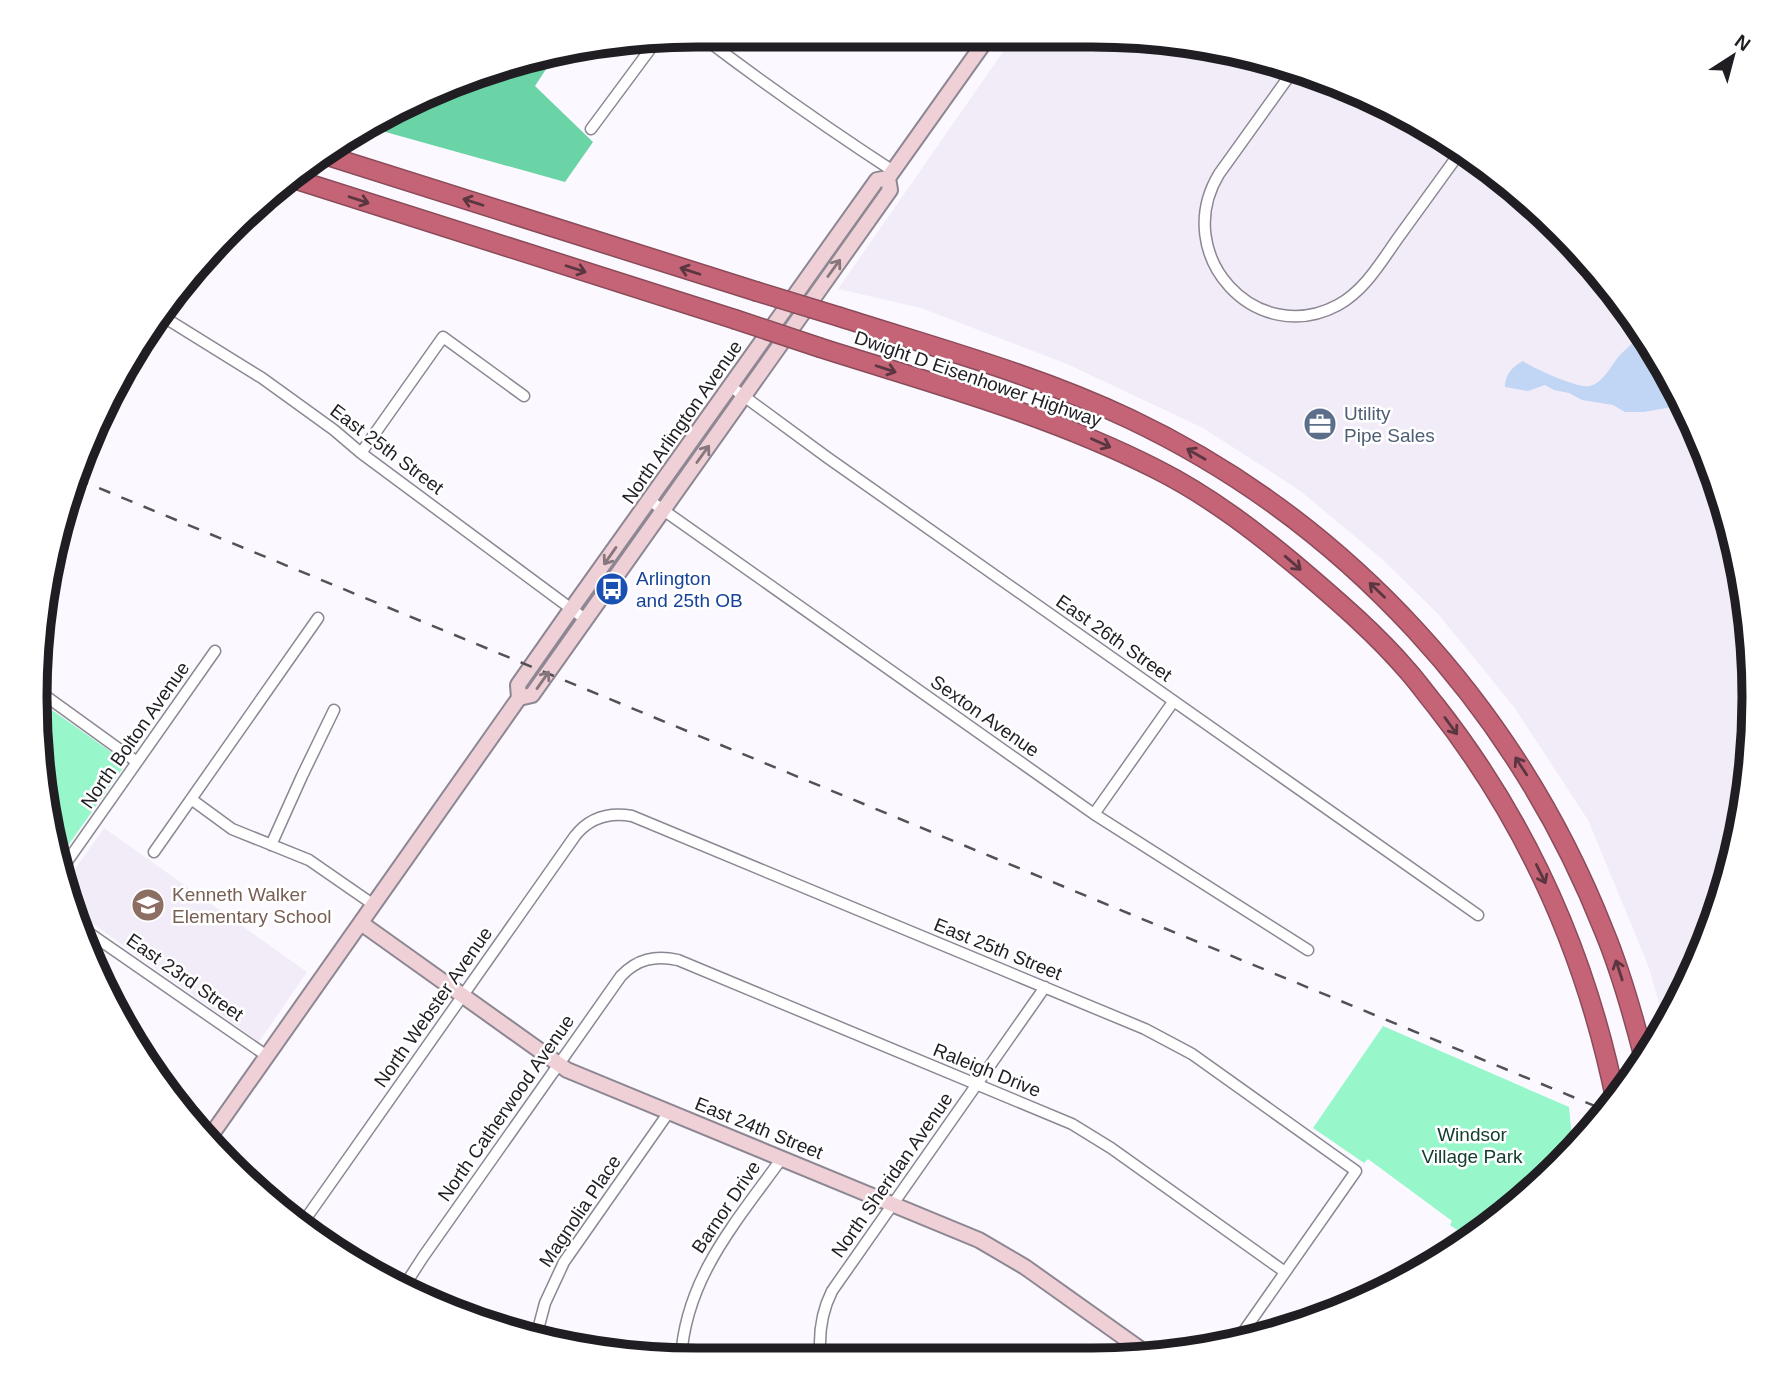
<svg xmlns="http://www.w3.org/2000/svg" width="1789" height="1395" viewBox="0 0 1789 1395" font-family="Arial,sans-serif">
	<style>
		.built { fill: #f1ecf8 }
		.green { fill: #97f7cb }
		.forest { fill: #6bd4a6 }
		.water { fill: #c1d6f4 }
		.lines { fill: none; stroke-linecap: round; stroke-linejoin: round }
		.street-casing { stroke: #8c8793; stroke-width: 13 }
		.secondary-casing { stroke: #8c8793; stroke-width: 18 }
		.highway-casing { stroke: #8b4c5a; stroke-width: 21 }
		.street { stroke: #fff; stroke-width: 10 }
		.secondary { stroke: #eed0d6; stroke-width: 14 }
		.highway { stroke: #c56477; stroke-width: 18 }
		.rail { stroke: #535156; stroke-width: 2.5; stroke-dasharray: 12 12; stroke-linecap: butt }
		.highway-bridge-casing { stroke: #8b4c5a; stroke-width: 21; stroke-linecap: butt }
		.highway-bridge { stroke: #c56477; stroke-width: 18 }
		.oneway { stroke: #5a3640 }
		.oneway2 { stroke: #87777c }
		.labels { text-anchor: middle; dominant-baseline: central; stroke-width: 5; stroke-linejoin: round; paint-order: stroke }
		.street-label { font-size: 19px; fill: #201e23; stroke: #fff }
		.service-label { font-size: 19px; fill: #4e5e75; stroke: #fff; text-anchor: start }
		.transit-label { font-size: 19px; fill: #164399; stroke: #fff; text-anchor: start }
		.education-label { font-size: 19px; fill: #785e54; stroke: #fff; text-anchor: start }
		.park-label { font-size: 19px; fill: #13402e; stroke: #fff }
		.rim { fill: none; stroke: #201e23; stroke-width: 9 }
	</style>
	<rect width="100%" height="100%" fill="#fbf9ff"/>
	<path class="built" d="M1014 36H1134L1305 70 1423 124 1528 199 1665 366 1719 484 1748 611 1753 740 1732 869 1686 990 1665 1024 1648 965 1588 820 1514 707 1439 615 1382 559 1299 490 1203 428 1067 364 921 308 838 289Z
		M104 828 307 972 259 1042 75 911 64 885Z"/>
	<path class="green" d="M35 698 124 761 123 768 57 861Z
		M1383 1026 1569 1107 1573 1148 1529 1195 1469 1238 1450 1225 1452 1221 1368 1159 1364 1163 1313 1128Z"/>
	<path class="forest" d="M556 54 535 86 593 142 565 182 364 126 526 58Z"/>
	<path class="water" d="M1640 335 1665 366 1683 405 1644 412H1625L1613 405 1582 400 1569 393 1554 390 1545 385 1528 391 1505 387C1505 374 1512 367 1523 361 1533 368 1579 389 1590 386 1606 382 1612 361 1624 351 1630 345 1635 342 1640 335Z"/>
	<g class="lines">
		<defs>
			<path id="street" d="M700 35C763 83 827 128 893 171
				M1295 68 1219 174C1170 255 1256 349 1338 305 1365 290 1381 262 1398 238 1419 209 1440 180 1461 151
				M591 129 657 40
				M162 316 262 378 334 430 361 453 585 619
				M730 386 828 458 1478 915
				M361 453 443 337 524 396
				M649 500 1094 814 1308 950
				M36 689 137 762
				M191 799 232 829 309 860 374 905
				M1094 814 1173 702
				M271 845 302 776 334 710
				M154 852 318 618
				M59 873 215 651
				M82 928 267 1056
				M302 1224 575 836C590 817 609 812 632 816L1145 1029 1192 1054 1356 1171 1239 1338
				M1450 1252 1457 1241 1461 1244
				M403 1288 423 1257 621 976C637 959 655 955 678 960L1072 1124 1111 1148 1285 1272
				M536 1337 545 1303 564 1262 669 1112
				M681 1358C686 1277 737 1221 782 1158
				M821 1360C818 1335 821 1313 832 1291L1045 987"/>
			<path id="secondary" d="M519 698 532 695 890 190 888 178 989 36
				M361 923 567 1070 979 1240 1025 1267 1150 1356
				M207 1141 519 698 518 685 565 618 877 180 888 178"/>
			<path id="highway" d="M325 155 755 291
				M294 179 734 319
				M840 317C937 348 1037 375 1130 419 1347 522 1516 708 1604 931 1621 972 1633 1015 1644 1058
				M821 348C934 384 1050 415 1156 469 1210 496 1259 534 1305 573 1340 603 1376 634 1407 670 1417 681 1426 694 1436 706 1527 822 1587 957 1616 1102"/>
		</defs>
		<use href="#street" class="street-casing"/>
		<use href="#secondary" class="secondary-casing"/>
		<use href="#highway" class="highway-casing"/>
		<use href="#street" class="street"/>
		<use href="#secondary" class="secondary"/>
		<use href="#highway" class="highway"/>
		<path class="rail" d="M77 479 1607 1111"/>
		<defs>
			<path id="highway-bridge" d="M755 291 840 317
				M734 319 821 348"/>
		</defs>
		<use href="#highway-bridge" class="highway-bridge-casing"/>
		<use href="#highway-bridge" class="highway-bridge"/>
	</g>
	<defs><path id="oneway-shaft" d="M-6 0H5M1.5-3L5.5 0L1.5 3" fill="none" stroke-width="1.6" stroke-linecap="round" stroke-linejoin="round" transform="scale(1.75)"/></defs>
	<g class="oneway">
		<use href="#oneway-shaft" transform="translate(359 200) rotate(18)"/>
		<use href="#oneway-shaft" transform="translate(473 202) rotate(-162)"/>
		<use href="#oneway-shaft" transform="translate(576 269) rotate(18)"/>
		<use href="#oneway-shaft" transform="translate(690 271) rotate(-162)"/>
		<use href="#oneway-shaft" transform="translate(886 369) rotate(18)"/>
		<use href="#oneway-shaft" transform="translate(1101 443) rotate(24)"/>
		<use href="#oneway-shaft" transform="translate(1196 454) rotate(-150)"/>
		<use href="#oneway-shaft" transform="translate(1293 563) rotate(41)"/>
		<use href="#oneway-shaft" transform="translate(1377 590) rotate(-136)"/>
		<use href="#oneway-shaft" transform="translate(1451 726) rotate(54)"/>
		<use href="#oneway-shaft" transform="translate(1521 766) rotate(-123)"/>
		<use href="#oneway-shaft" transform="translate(1541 874) rotate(64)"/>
		<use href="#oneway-shaft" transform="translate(1619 970) rotate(-108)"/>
	</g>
	<g class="oneway2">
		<use href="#oneway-shaft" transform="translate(834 268) rotate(-54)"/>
		<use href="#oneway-shaft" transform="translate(703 454) rotate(-54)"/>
		<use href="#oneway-shaft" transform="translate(610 556) rotate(125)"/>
		<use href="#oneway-shaft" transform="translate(543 680) rotate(-55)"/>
	</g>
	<defs>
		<symbol id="office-disc" viewBox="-11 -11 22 22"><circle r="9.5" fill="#5c6f8a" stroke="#fff"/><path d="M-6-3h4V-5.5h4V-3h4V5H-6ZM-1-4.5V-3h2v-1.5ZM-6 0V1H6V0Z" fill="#fff"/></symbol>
		<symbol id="bus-disc" viewBox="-11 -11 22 22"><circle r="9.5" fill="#1a4fb4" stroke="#fff"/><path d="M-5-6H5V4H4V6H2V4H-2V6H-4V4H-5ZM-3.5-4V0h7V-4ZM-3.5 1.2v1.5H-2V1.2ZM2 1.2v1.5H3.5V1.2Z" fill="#fff"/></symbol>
		<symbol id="school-disc" viewBox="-11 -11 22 22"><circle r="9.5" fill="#8d6e63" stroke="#fff"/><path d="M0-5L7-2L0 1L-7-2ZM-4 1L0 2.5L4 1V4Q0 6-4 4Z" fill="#fff"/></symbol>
	</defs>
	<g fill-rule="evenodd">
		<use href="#office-disc" x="1301" y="405" width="38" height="38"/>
		<use href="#bus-disc" x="593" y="570" width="38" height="38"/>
		<use href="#school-disc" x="129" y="886" width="38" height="38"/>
	</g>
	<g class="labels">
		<g class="street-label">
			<text transform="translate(978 379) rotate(19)">Dwight D Eisenhower Highway</text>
			<text transform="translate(682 422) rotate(-55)">North Arlington Avenue</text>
			<text transform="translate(387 449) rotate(37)">East 25th Street</text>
			<text transform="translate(1114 638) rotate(35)">East 26th Street</text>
			<text transform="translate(985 716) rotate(35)">Sexton Avenue</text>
			<text transform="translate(135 735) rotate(-55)">North Bolton Avenue</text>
			<text transform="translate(998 949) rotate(22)">East 25th Street</text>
			<text transform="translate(185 977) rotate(35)">East 23rd Street</text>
			<text transform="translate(433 1007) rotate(-55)">North Webster Avenue</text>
			<text transform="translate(987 1070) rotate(22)">Raleigh Drive</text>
			<text transform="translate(506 1108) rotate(-55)">North Catherwood Avenue</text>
			<text transform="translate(759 1128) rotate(22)">East 24th Street</text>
			<text transform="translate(892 1175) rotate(-55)">North Sheridan Avenue</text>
			<text transform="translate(726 1207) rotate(-56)">Barnor Drive</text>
			<text transform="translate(580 1211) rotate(-56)">Magnolia Place</text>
		</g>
		<g class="service-label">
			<text x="1344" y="413">Utility<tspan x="1344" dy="22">Pipe Sales</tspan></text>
		</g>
		<g class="transit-label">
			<text x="636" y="578">Arlington<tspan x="636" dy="22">and 25th OB</tspan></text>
		</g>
		<g class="education-label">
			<text x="172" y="894">Kenneth Walker<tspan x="172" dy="22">Elementary School</tspan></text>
		</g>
		<g class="park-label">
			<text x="1472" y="1134">Windsor<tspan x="1472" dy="22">Village Park</tspan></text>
		</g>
	</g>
	<path d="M0 0H1789V1395H0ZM697 47H1092A650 650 0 0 1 1742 697V698A650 650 0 0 1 1092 1348H697A650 650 0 0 1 47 698V697A650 650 0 0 1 697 47Z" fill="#fff" fill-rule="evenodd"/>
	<path class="rim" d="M697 47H1092A650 650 0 0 1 1742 697V698A650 650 0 0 1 1092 1348H697A650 650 0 0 1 47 698V697A650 650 0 0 1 697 47Z"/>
	<g transform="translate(1733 56) rotate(36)" stroke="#ffffff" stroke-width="5" paint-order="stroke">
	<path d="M0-5L12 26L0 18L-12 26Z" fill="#201e23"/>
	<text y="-10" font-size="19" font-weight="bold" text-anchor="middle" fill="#201e23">N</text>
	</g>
</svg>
